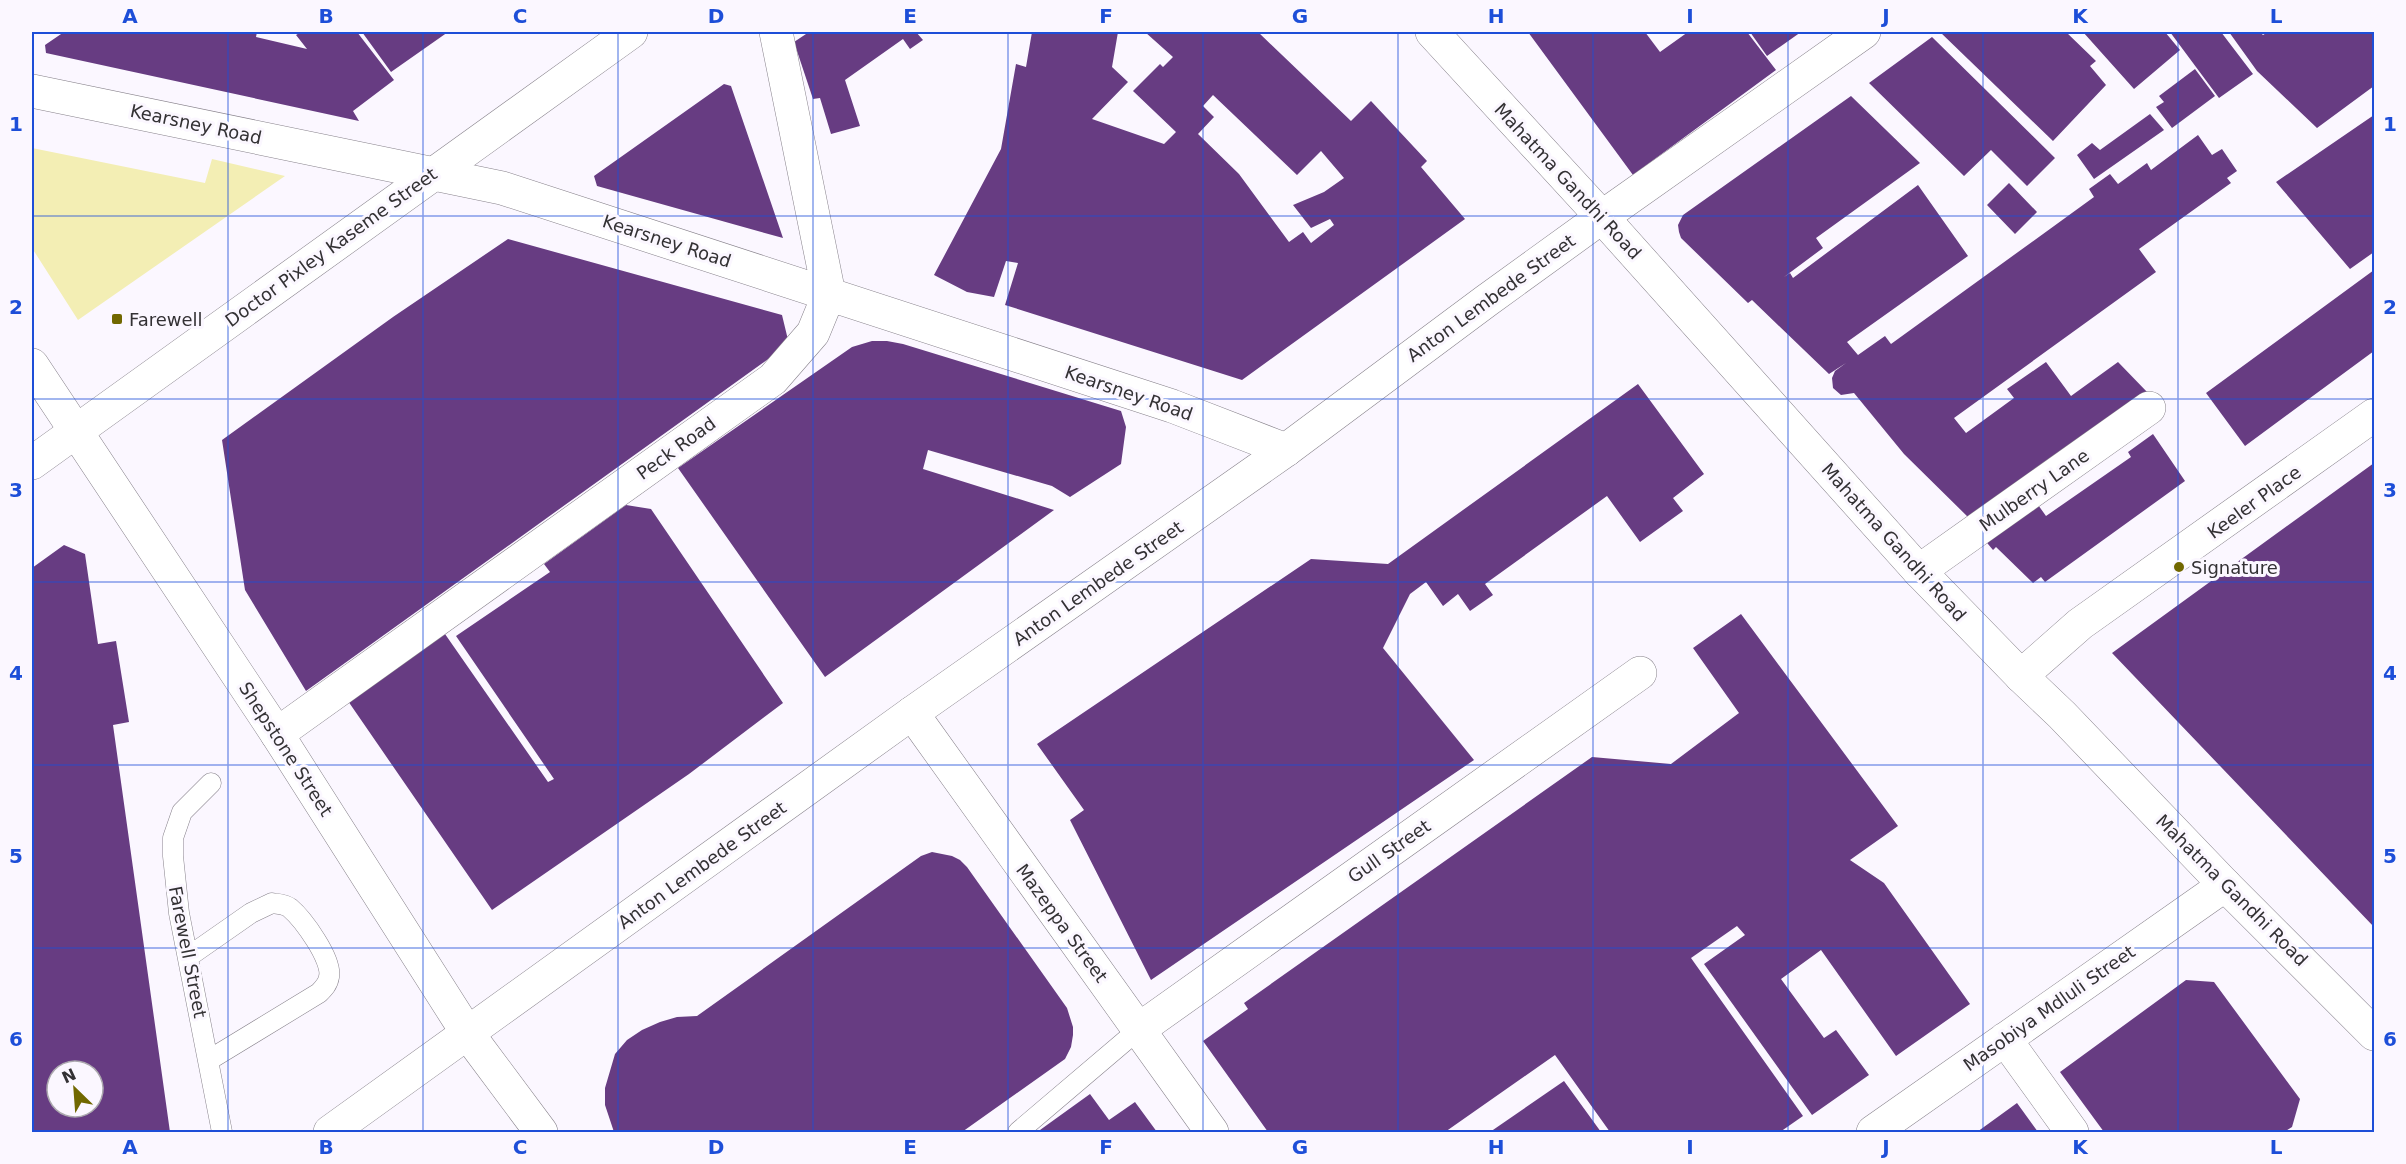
<svg xmlns="http://www.w3.org/2000/svg" width="2406" height="1164" viewBox="0 0 2406 1164" font-family="'DejaVu Sans',sans-serif">
	<style>
		.green { fill: #f3eeb4 }
		.building { fill: #673c82; fill-rule: evenodd }
		.lines { fill: none; stroke-linecap: round; stroke-linejoin: round }
		.service-casing { stroke: #87828b; stroke-width: 21 }
		.minor-casing { stroke: #87828b; stroke-width: 34 }
		.secondary-casing { stroke: #87828b; stroke-width: 34 }
		.primary-casing { stroke: #87828b; stroke-width: 34 }
		.service { stroke: #fff; stroke-width: 20 }
		.minor { stroke: #fff; stroke-width: 33 }
		.secondary { stroke: #fff; stroke-width: 33 }
		.primary { stroke: #fff; stroke-width: 33 }
		.grid { fill: none; stroke: #1d4ed8; stroke-width: 1.5; stroke-opacity: 0.55 }
		.poi-dot { fill: #716800; stroke: #fbf7ff; stroke-width: 2 }
		.labels { text-anchor: middle; dominant-baseline: central; stroke-width: 6; stroke-linejoin: round; paint-order: stroke }
		.street-label { font-size: 18px; fill: #333134; stroke: #fbf7ff }
		.poi-label { font-size: 18px; fill: #333134; stroke: #fbf7ff; text-anchor: start }
		.neatline { fill: none; stroke: #1d4ed8; stroke-width: 2 }
		.grid-label { font-size: 20px; text-anchor: middle; font-weight: bold; fill: #1d4ed8 }
	</style>
	<rect width="100%" height="100%" fill="#fbf7ff"/>
	<path class="green" d="M32 148 205 183 212 159 285 176 78 320 32 248Z"/>
	<path class="building" d="M64 32H257L256 37 307 49 296 35 301 32H357L394 80 353 111 359 121 46 53 45 45Z
		M362 32H448L391 72Z
		M809 32H916L923 40 910 49 903 39 845 80 860 126 831 134 820 98 813 99 794 42Z
		M1032 32H1118L1112 67 1128 82 1092 119 1164 144 1176 132 1133 91 1160 64 1163 67 1173 57 1145 32H1258L1351 121 1371 101 1427 161 1421 167 1465 219 1242 380 1005 305 1018 263 1006 261 994 297 967 292 934 275 1001 149 1016 64 1026 67ZM1213 95 1297 175 1321 151 1344 178 1324 192 1293 205 1311 228 1330 219 1334 225 1311 243 1303 232 1289 242 1239 174 1198 134 1214 117 1203 106Z
		M1528 32H1645L1660 52 1688 32H1747L1776 70 1633 175Z
		M1750 32H1801L1767 56Z
		M1940 32H2066L2096 61 2090 66 2106 85 2053 141Z
		M2083 32H2165L2180 50 2134 89Z
		M2170 32H2221L2253 74 2219 98Z
		M2229 32H2260L2263 35 2268 32H2374V86L2317 128 2257 71Z
		M1932 37 2055 158 2027 186 1991 150 1964 176 1869 83Z
		M2195 69 2215 96 2172 128 2156 107 2164 102 2159 96Z
		M724 84 731 86 783 238 597 186 594 176Z
		M1851 96 1920 163 1816 238 1823 248 1784 277 1790 273 1793 278 1918 185 1968 256 1847 342 1858 355 1885 336 1891 344 2094 197 2089 189 2110 174 2118 184 2147 163 2151 170 2198 135 2212 155 2222 149 2237 171 2227 178 2231 183 2139 249 2156 272 1954 418 1966 433 2014 398 2007 389 2046 362 2071 396 2118 362 2149 394 1971 520 1904 454 1854 393 1841 395 1833 388 1832 378 1835 371 1846 363 1829 374 1752 300 1748 303 1681 238 1679 232 1678 225 1683 215Z
		M2150 114 2164 130 2094 179 2077 155 2092 143 2100 150Z
		M2374 115V252L2350 269 2276 182Z
		M2009 183 2037 212 2015 234 1987 205Z
		M508 239 782 315 789 344 306 691 245 590 222 440 393 317Z
		M2374 270V351L2245 446 2206 393Z
		M872 341H887L903 344 1121 411 1126 427 1121 464 1070 497 1052 486 928 450 923 469 1054 510 825 677 678 468 852 347Z
		M1638 384 1704 474 1673 498 1683 511 1640 542 1607 496 1485 584 1493 595 1470 611 1458 594 1443 606 1426 582 1410 594 1383 648 1474 760 1151 980 1070 820 1084 810 1037 744 1311 559 1388 564Z
		M2153 434 2185 481 2045 582 2041 577 2033 583 1996 547 1993 550 1978 532 2031 495 2046 516 2131 457 2128 452Z
		M2374 463V927L2112 653Z
		M626 505 651 509 783 703 689 774 492 910 348 701 445 634 548 782 554 779 456 636 550 572 544 564Z
		M64 545 85 554 98 644 116 641 129 722 113 725 170 1132H32V568ZM57 1071H93V1107H57Z
		M1741 614 1898 826 1850 860 1884 883 1970 1004 1896 1056 1821 950 1781 979 1824 1038 1836 1030 1869 1075 1812 1115 1704 964 1745 935 1737 926 1691 958 1803 1116 1780 1132H1610L1555 1055 1445 1132H1268L1203 1041 1248 1009 1244 1003 1592 757 1671 764 1739 713 1693 648Z
		M932 852 952 856 960 860 967 867 1067 1008 1073 1027V1035L1071 1047 1065 1059 962 1132H614L605 1105V1088L615 1054 627 1040 642 1030 660 1022 677 1017 697 1016 921 856Z
		M2186 980 2214 982 2300 1099 2292 1127 2284 1132H2104L2060 1072Z
		M1564 1081 1601 1132H1490Z
		M1090 1094 1109 1120 1135 1102 1157 1132H1042L1040 1130Z
		M2017 1103 2038 1132H1977Z"/>
	<g class="lines">
		<defs>
			<path id="service" d="M211 783 182 812 173 838V856L179 913 222 1132
				M188 957 251 913 272 903C278 904 285 904 290 908 303 919 333 960 329 977 328 984 324 988 319 993L209 1060
				M1018 1132 1138 1030"/>
			<path id="minor" d="M32 91 502 188 1172 406 1286 450
				M1602 217 1864 32
				M1919 571 2149 408
				M2021 676 2080 624 2374 415
				M912 713 1212 1132
				M277 734 773 379 813 333 829 294 776 32
				M1138 1030 1640 673
				M2005 1039 2072 1132
				M1873 1132 2225 885"/>
			<path id="secondary" d="M32 463 631 32
				M330 1132 912 713 1286 450 1486 301 1602 217"/>
			<path id="primary" d="M1432 32 1602 217 1919 571 2021 676 2062 715 2225 885 2374 1034
				M32 365 277 734 468 1034 541 1132"/>
		</defs>
		<use href="#service" class="service-casing"/>
		<use href="#minor" class="minor-casing"/>
		<use href="#secondary" class="secondary-casing"/>
		<use href="#primary" class="primary-casing"/>
		<use href="#service" class="service"/>
		<use href="#minor" class="minor"/>
		<use href="#secondary" class="secondary"/>
		<use href="#primary" class="primary"/>
	</g>
	<path class="grid" d="M228 32V1132M423 32V1132M618 32V1132M813 32V1132M1008 32V1132M1203 32V1132M1398 32V1132M1593 32V1132M1788 32V1132M1983 32V1132M2178 32V1132M32 216H2374M32 399H2374M32 582H2374M32 765H2374M32 948H2374"/>
	<g class="poi-dot">
		<rect x="111" y="313" width="12" height="12" rx="3"/>
		<circle cx="2179" cy="567" r="6"/>
	</g>
	<g class="labels">
		<g class="street-label">
			<text transform="translate(196 124) rotate(12)">Kearsney Road</text>
			<text transform="translate(1568 181) rotate(47)">Mahatma Gandhi Road</text>
			<text transform="translate(667 241) rotate(18)">Kearsney Road</text>
			<text transform="translate(331 247) rotate(-36)">Doctor Pixley Kaseme Street</text>
			<text transform="translate(1491 298) rotate(-36)">Anton Lembede Street</text>
			<text transform="translate(1129 393) rotate(19)">Kearsney Road</text>
			<text transform="translate(676 448) rotate(-36)">Peck Road</text>
			<text transform="translate(2034 490) rotate(-35)">Mulberry Lane</text>
			<text transform="translate(2254 502) rotate(-36)">Keeler Place</text>
			<text transform="translate(1894 542) rotate(48)">Mahatma Gandhi Road</text>
			<text transform="translate(1098 583) rotate(-35)">Anton Lembede Street</text>
			<text transform="translate(286 749) rotate(57)">Shepstone Street</text>
			<text transform="translate(1389 851) rotate(-35)">Gull Street</text>
			<text transform="translate(702 865) rotate(-36)">Anton Lembede Street</text>
			<text transform="translate(2232 890) rotate(45)">Mahatma Gandhi Road</text>
			<text transform="translate(1062 923) rotate(54)">Mazeppa Street</text>
			<text transform="translate(188 952) rotate(79)">Farewell Street</text>
			<text transform="translate(2049 1008) rotate(-35)">Masobiya Mdluli Street</text>
		</g>
		<g class="poi-label">
			<text x="129" y="319">Farewell</text>
			<text x="2191" y="567">Signature</text>
		</g>
	</g>
	<rect width="2406" height="1164" fill="none" stroke="#fbf7ff" stroke-width="66"/>
	<g transform="translate(75 1089) rotate(335)"><circle r="28" fill="#fbf7ff" stroke="#aba8ae" stroke-width="1.5"/>
	<path d="M0-4.5L10 22L0 15L-10 22Z" fill="#716800"/>
	<text y="-9" font-size="16" font-weight="bold" text-anchor="middle" fill="#333134">N</text>
	</g>
	<rect x="33" y="33" width="2340" height="1098" class="neatline"/>
	<g class="grid-label">
		<text x="130" y="23">A</text>
		<text x="326" y="23">B</text>
		<text x="520" y="23">C</text>
		<text x="716" y="23">D</text>
		<text x="910" y="23">E</text>
		<text x="1106" y="23">F</text>
		<text x="1300" y="23">G</text>
		<text x="1496" y="23">H</text>
		<text x="1690" y="23">I</text>
		<text x="1886" y="23">J</text>
		<text x="2080" y="23">K</text>
		<text x="2276" y="23">L</text>
		<text x="16" y="131">1</text>
		<text x="2390" y="131">1</text>
		<text x="16" y="314">2</text>
		<text x="2390" y="314">2</text>
		<text x="16" y="497">3</text>
		<text x="2390" y="497">3</text>
		<text x="16" y="680">4</text>
		<text x="2390" y="680">4</text>
		<text x="16" y="863">5</text>
		<text x="2390" y="863">5</text>
		<text x="16" y="1046">6</text>
		<text x="2390" y="1046">6</text>
		<text x="130" y="1154">A</text>
		<text x="326" y="1154">B</text>
		<text x="520" y="1154">C</text>
		<text x="716" y="1154">D</text>
		<text x="910" y="1154">E</text>
		<text x="1106" y="1154">F</text>
		<text x="1300" y="1154">G</text>
		<text x="1496" y="1154">H</text>
		<text x="1690" y="1154">I</text>
		<text x="1886" y="1154">J</text>
		<text x="2080" y="1154">K</text>
		<text x="2276" y="1154">L</text>
	</g>
</svg>
